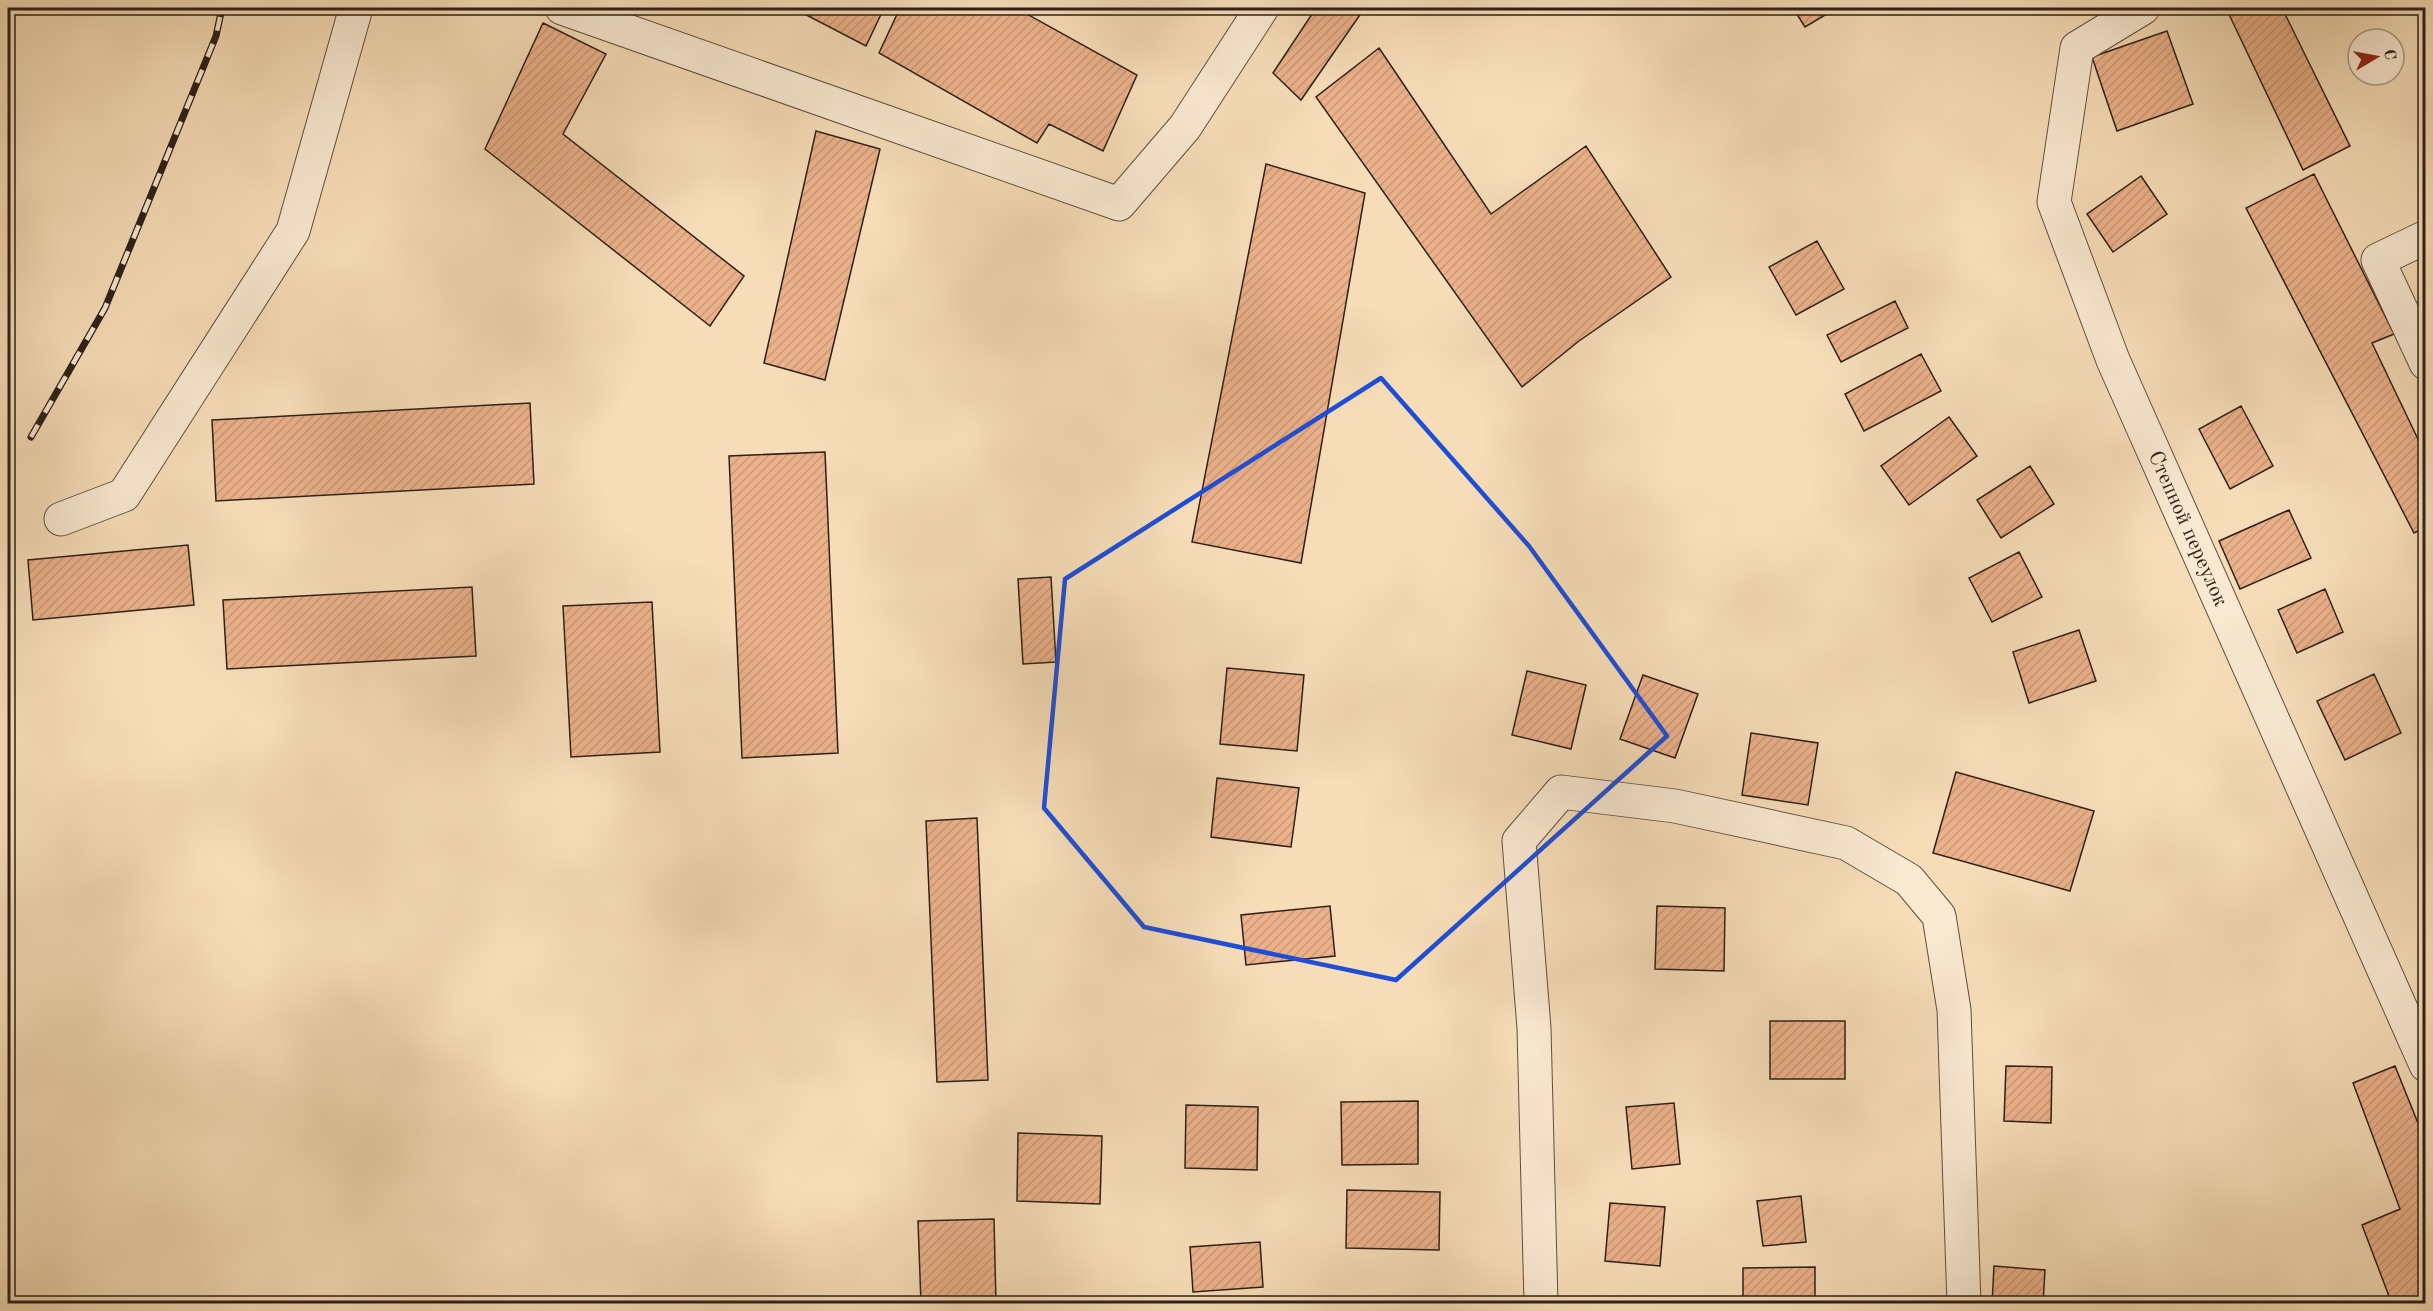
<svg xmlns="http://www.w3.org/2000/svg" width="2433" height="1311" viewBox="0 0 2433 1311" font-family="'Old Standard TT',serif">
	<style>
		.building { fill: url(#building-hatch); stroke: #2d2018; stroke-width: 1.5 }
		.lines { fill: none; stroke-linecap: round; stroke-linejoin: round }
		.minor-casing { stroke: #5f4f40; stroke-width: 35 }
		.minor { stroke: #f9e9d1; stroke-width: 33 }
		.rail-casing { stroke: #2d2018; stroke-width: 7 }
		.rail { stroke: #f9e9d1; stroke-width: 4.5; stroke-dasharray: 14; stroke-linecap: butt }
		.marked { fill: none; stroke: #1d4ed8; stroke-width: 4.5; stroke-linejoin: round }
		.labels { text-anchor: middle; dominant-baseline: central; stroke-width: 4.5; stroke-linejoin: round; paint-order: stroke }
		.street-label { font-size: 21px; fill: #2d2018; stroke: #f9e9d1 }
	</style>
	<defs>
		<pattern id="building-hatch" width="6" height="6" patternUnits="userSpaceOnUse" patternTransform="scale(1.5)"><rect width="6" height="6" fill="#ebb18a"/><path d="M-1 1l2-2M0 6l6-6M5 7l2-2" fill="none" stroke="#ca9876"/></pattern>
	</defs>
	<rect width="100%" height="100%" fill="#f6ddb8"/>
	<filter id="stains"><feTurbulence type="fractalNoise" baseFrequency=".00333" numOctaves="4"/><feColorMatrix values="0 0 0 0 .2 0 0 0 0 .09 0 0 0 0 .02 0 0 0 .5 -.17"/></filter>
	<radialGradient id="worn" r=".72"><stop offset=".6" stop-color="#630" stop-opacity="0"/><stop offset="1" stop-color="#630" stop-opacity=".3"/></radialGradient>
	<path class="building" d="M793 8H884L866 46Z
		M900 8H1016L1137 75 1103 151 1049 124 1037 143 879 53Z
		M1316 8 1364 9 1301 100 1273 73Z
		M1793 8H1837L1805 27Z
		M2226 8H2282L2350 146 2303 170Z
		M543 23 606 54 563 134 744 276 710 326 485 149Z
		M2167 31 2193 104 2117 131 2092 57Z
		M1379 48 1491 214 1586 146 1671 277 1579 341 1522 387 1316 97Z
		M816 131 880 149 825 380 764 363Z
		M1266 164 1365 193 1301 563 1192 542Z
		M2314 174 2394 334 2372 343 2426 456V527L2414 533 2246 208Z
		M2141 176 2167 214 2113 252 2087 214Z
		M1817 241 1844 289 1796 315 1769 267Z
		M1895 301 1908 328 1841 362 1827 335Z
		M1921 354 1941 391 1864 431 1845 394Z
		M530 403 534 484 216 501 212 420Z
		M2241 406 2273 466 2230 489 2199 429Z
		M1949 417 1977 456 1909 505 1881 466Z
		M825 452 838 753 742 758 729 456Z
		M2030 466 2054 504 2001 538 1977 500Z
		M2289 510 2311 558 2240 589 2219 541Z
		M188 545 194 605 33 620 28 560Z
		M2019 552 2042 597 1992 622 1969 578Z
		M1051 577 1056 662 1023 664 1018 579Z
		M472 587 476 656 227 669 223 600Z
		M2325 589 2343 632 2297 653 2278 610Z
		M652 602 660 752 571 757 563 606Z
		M2079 630 2096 681 2029 703 2013 652Z
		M1227 668 1304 675 1297 751 1220 744Z
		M1527 671 1586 685 1571 749 1512 735Z
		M2374 674 2401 733 2345 760 2317 701Z
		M1643 675 1698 694 1675 758 1620 739Z
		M1751 733 1818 743 1808 805 1742 795Z
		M1956 772 2094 811 2070 891 1933 853Z
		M1217 778 1299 788 1291 847 1211 837Z
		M977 818 988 1080 937 1082 926 821Z
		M1330 906 1335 956 1246 965 1241 915Z
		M1657 906 1725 908 1724 971 1655 969Z
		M1770 1021H1845V1079H1770Z
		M2006 1066 2052 1067 2051 1123 2004 1121Z
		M2395 1066 2426 1143V1304H2392L2362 1225 2400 1209 2353 1083Z
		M1418 1101V1164L1342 1165 1341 1102Z
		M1674 1103 1680 1164 1632 1169 1626 1107Z
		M1186 1105 1258 1107 1257 1170 1185 1168Z
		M1018 1133 1102 1136 1100 1204 1017 1201Z
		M1347 1190 1440 1192 1439 1250 1346 1248Z
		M1801 1196 1806 1242 1763 1246 1757 1201Z
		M1610 1203 1665 1207 1660 1266 1605 1261Z
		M994 1219 996 1304H921L918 1221Z
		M1260 1242 1263 1287 1193 1292 1190 1247Z
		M1994 1266 2045 1270 2043 1304H1992Z
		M1815 1267V1304H1743V1268Z"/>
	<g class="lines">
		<defs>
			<g id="minor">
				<path d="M562 8 1119 204 1185 127 1262 8"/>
				<path id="s1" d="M2143 8 2077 48 2054 202 2113 360 2426 1065"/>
				<path d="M2426 237 2378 260 2426 363"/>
				<path d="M61 519 124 495 293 231 356 8"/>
				<path d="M1541 1304 1534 1028 1519 841 1561 792 1675 806 1846 843 1909 880 1939 916 1954 1010 1964 1304"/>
			</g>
		</defs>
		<use href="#minor" class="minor-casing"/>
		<use href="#minor" class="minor"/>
		<defs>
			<path id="rail" d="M31 437 105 308 216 36 222 8"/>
		</defs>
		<use href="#rail" class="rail-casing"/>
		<use href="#rail" class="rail"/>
	</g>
	<path class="marked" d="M1381 378 1529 546 1667 736 1396 980 1144 927 1044 808 1065 579Z"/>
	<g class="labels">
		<g class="street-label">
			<text stroke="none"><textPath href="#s1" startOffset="586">Степной переулок</textPath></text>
		</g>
	</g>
	<rect width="2433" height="1311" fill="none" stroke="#f6ddb8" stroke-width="30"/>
	<rect x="9" y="9" width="2415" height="1293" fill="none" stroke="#2d2018" stroke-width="3"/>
	<rect x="15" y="15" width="2403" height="1281" fill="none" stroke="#2d2018" stroke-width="1.5"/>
	<g transform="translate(2376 57) rotate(80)"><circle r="28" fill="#f9e9d1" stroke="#a79987" stroke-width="1.5"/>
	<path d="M0-4.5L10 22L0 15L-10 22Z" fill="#8f2418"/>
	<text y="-9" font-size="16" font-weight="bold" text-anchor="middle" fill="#2d2018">С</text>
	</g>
	<rect width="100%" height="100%" filter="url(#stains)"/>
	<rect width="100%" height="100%" fill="url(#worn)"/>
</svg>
